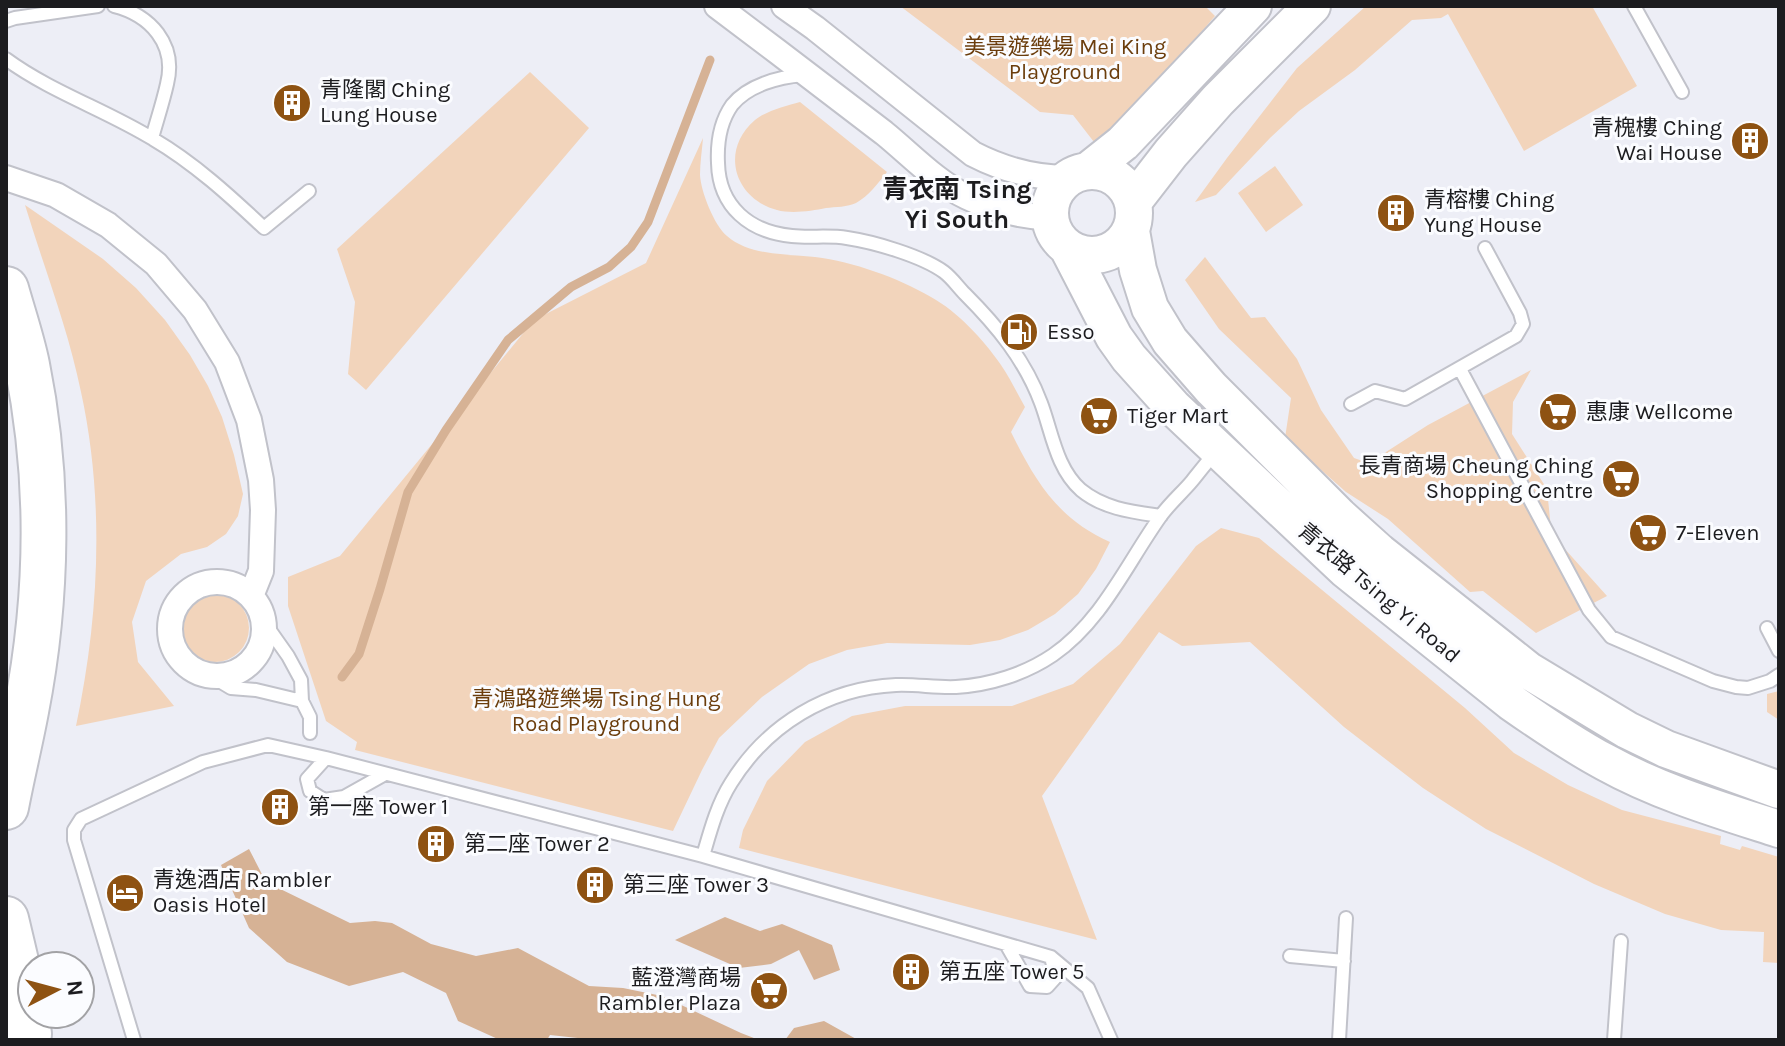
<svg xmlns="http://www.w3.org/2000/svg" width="1785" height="1046" viewBox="0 0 1785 1046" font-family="Karla,'Noto Sans TC',sans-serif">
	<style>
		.green { fill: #f2d4bb }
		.water { fill: #d6b295 }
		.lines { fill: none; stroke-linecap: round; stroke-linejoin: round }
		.stream { stroke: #d6b295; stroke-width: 9 }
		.lane-casing { stroke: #c1c2ca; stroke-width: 16 }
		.street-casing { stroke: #c1c2ca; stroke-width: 28 }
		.secondary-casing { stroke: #c1c2ca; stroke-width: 40 }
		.highway-casing { stroke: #c1c2ca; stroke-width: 48 }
		.lane { stroke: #fff; stroke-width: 12 }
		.street { stroke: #fff; stroke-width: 24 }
		.secondary { stroke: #fff; stroke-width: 36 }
		.highway { stroke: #fff; stroke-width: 44 }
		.labels { text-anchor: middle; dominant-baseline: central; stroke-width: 6; stroke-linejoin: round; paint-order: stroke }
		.park-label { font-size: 22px; fill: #6b3d0c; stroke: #fbfcff }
		.poi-label { font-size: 22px; fill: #1c1c1f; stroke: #fbfcff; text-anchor: start }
		.street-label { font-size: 22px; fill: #1c1c1f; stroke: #fbfcff }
		.quarter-label { font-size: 26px; font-weight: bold; fill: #1c1c1f; stroke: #fbfcff }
	</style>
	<rect width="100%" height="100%" fill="#edeef6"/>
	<path class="green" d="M900 6H1205L1215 16 1115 134 1094 142 1073 115 1040 112Z
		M1366 6H1592L1637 86 1524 151 1448 14 1441 18 1412 20 1355 70 1299 111 1270 138 1216 195 1195 202 1227 158 1297 68Z
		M530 72 589 128 366 390 348 374 355 302 337 249Z
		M800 102 887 172C878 183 869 196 856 203 848 207 835 207 826 208 812 211 791 214 777 210 735 199 719 151 755 120 766 111 786 106 800 102Z
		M703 138C702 150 700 163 700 175 701 192 714 225 727 236 750 256 787 254 815 257 854 262 896 277 931 297 958 312 983 339 1001 365 1010 378 1017 393 1025 407L1011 432C1035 481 1058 519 1110 542L1096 569 1078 594 1055 614 1028 630 1000 640 970 645 887 643 847 650 809 664 762 697 719 738 702 770 673 831 355 750 357 742 326 721 288 606V577L340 556 534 320 646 263Z
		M1275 166 1303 205 1266 232 1238 193Z
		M25 205 103 259 136 288 165 320 190 355 208 386 222 417 234 455 243 494 238 516 226 534 207 547 181 554 146 581 132 622 138 662 174 706 76 726C99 617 105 502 81 392 68 328 44 268 25 205Z
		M1205 257 1251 318 1265 317 1297 359 1321 410 1354 458 1377 466 1386 452 1428 425 1531 370 1513 402 1512 434 1547 489 1551 529 1564 548 1607 596 1536 633 1483 591 1470 592 1388 519 1346 492 1285 438 1291 398 1219 329 1185 280Z
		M1221 528 1259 538 1465 708 1514 753 1568 785 1622 810 1721 836 1720 844 1740 850 1742 846 1779 857V963L1763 962 1764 932 1721 930 1665 914 1594 884 1486 829 1423 788 1344 727 1250 642 1182 646 1159 632 1042 796 1097 940 739 848 743 830 767 781 805 742 852 716 905 706H1012L1073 684 1120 644 1196 546Z
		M181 628a34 34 0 1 1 68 0a34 34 0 1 1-68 0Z
		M1779 691V720L1767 712V694Z"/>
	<path class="water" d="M249 849 266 882 350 923 375 921 392 923 431 944 476 956 518 948 589 986 623 988 662 996 741 1033 759 1040H596L550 1035 547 1040H500L458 1021 446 993 403 972 349 986 287 962 249 928 221 865Z
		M725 917 760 931 782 924 832 945 840 970 814 980 799 950 771 964 739 968 675 940Z
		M824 1021 858 1040H785L794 1028Z"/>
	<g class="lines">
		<path class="stream" d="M342 677 359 654 380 589 408 492 446 430 508 340 571 287 609 267 631 247 648 222 710 60"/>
		<defs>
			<path id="lane" d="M114 6C150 15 177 44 167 84 163 102 157 120 152 138
				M1634 6 1682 92
				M6 21 15 18 98 6
				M6 59C51 92 106 110 153 139 194 163 230 196 264 228L309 191
				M803 75C779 77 748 85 732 105 720 122 717 143 718 163 719 207 750 232 792 236 810 238 829 235 847 238 874 242 922 256 944 272 952 278 958 287 965 294 997 326 1025 360 1041 403 1052 432 1056 468 1081 490 1104 509 1133 512 1161 516
				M1460 369 1589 610 1611 637 1713 681 1736 687 1748 688 1770 681 1779 675
				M1351 404 1375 391 1405 399 1516 336 1523 324 1520 313 1485 248
				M264 622 288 656 301 680 302 701 310 717V733
				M1767 628 1779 651
				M211 676 231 688 256 690 302 701
				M326 758 307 779 310 791 324 800 344 797 385 774
				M703 856C710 832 717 805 731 783 767 725 827 688 896 685 916 684 936 688 956 687 990 685 1025 674 1053 655 1102 621 1126 565 1160 517 1169 504 1182 493 1192 481 1200 471 1207 462 1215 453
				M1006 944 1030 986 1047 987 1056 977 1051 957
				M1290 956 1344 961
				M134 1040 74 840V830L81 819 203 762 268 745 326 758 703 856 1051 957 1088 988 1111 1040
				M1339 1040 1346 918
				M1614 1040 1621 941"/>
			<path id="street" d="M717 6C773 48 828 90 884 133 911 155 936 182 967 197 993 210 1021 216 1050 218
				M784 6 815 28 973 154C1004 170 1034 178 1069 178
				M6 178 56 195 108 225 156 264 195 310 227 362 249 420 261 480 263 510 261 571 251 596
				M170 629a47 47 0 1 1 94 0a47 47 0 1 1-94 0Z"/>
			<path id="secondary" d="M1089 170 1123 143 1253 6
				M1050 213a42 42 0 1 1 84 0a42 42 0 1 1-84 0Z
				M1133 202 1171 153 1218 100 1312 6
				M1131 231 1138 270 1150 308 1170 341 1211 388 1339 516 1379 552 1529 671 1627 730 1666 749 1779 790
				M1068 248 1114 337 1129 358 1173 407 1346 570 1511 702C1541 723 1573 745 1605 762 1659 792 1720 810 1779 829"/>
			<path id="highway" d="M6 289C13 314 22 340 27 365 50 479 48 598 26 711 20 743 12 775 6 807
				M6 919 23 991 29 1034"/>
		</defs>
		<use href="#lane" class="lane-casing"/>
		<use href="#street" class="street-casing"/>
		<use href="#secondary" class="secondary-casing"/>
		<use href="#highway" class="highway-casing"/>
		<use href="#lane" class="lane"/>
		<use href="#street" class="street"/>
		<use href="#secondary" class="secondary"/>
		<use href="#highway" class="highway"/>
	</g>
	<defs>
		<symbol id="building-disc" viewBox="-11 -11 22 22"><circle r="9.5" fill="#8e5212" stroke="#fbfcff"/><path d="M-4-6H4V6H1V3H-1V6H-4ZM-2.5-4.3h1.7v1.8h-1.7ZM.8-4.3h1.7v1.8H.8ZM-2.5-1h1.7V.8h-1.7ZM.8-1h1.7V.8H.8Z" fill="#fff"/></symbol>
		<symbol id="fuel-disc" viewBox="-11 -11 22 22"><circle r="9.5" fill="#8e5212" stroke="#fbfcff"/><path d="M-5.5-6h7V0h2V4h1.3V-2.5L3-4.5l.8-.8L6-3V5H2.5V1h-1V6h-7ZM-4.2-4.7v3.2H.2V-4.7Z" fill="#fff"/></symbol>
		<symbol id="supermarket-disc" viewBox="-11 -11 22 22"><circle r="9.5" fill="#8e5212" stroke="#fbfcff"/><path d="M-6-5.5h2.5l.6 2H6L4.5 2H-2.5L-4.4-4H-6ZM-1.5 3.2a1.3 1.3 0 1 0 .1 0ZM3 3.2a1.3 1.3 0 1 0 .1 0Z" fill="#fff"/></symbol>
		<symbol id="hotel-disc" viewBox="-11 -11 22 22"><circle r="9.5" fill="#8e5212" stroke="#fbfcff"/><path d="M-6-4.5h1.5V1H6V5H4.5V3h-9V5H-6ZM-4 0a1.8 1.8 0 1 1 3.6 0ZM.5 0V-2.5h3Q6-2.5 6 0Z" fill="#fff"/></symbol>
	</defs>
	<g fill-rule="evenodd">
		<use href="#building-disc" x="270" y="81" width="44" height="44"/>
		<use href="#building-disc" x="1728" y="119" width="44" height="44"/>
		<use href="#building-disc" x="1374" y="191" width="44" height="44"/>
		<use href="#fuel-disc" x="997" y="310" width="44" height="44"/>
		<use href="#supermarket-disc" x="1536" y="390" width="44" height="44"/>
		<use href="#supermarket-disc" x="1077" y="394" width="44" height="44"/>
		<use href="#supermarket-disc" x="1599" y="457" width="44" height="44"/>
		<use href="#supermarket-disc" x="1626" y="511" width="44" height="44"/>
		<use href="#building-disc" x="258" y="785" width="44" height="44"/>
		<use href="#building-disc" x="414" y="822" width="44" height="44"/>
		<use href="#building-disc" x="573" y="863" width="44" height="44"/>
		<use href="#hotel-disc" x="103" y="871" width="44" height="44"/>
		<use href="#building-disc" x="889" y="950" width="44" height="44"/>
		<use href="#supermarket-disc" x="747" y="969" width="44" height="44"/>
	</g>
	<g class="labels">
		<g class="park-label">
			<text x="1065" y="47">美景遊樂場 Mei King<tspan x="1065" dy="25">Playground</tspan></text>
			<text x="596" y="699">青鴻路遊樂場 Tsing Hung<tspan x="596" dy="25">Road Playground</tspan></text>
		</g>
		<g class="poi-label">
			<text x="320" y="90">青隆閣 Ching<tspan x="320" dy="25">Lung House</tspan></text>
			<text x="1722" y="128" text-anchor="end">青槐樓 Ching<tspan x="1722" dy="25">Wai House</tspan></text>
			<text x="1424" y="200">青榕樓 Ching<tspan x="1424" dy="25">Yung House</tspan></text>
			<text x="1047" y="332">Esso</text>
			<text x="1586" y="412">惠康 Wellcome</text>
			<text x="1127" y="416">Tiger Mart</text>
			<text x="1593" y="466" text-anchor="end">長青商場 Cheung Ching<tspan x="1593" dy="25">Shopping Centre</tspan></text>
			<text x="1676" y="533">7-Eleven</text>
			<text x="308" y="807">第一座 Tower 1</text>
			<text x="464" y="844">第二座 Tower 2</text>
			<text x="153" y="880">青逸酒店 Rambler<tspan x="153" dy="25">Oasis Hotel</tspan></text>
			<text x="623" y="885">第三座 Tower 3</text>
			<text x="939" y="972">第五座 Tower 5</text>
			<text x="741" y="978" text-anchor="end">藍澄灣商場<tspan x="741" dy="25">Rambler Plaza</tspan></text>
		</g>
		<g class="street-label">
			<text transform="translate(1379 593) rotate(40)">青衣路 Tsing Yi Road</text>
		</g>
		<g class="quarter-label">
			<text x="957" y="189">青衣南 Tsing<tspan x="957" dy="30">Yi South</tspan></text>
		</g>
	</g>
	<rect width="1785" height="1046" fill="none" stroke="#1c1c1f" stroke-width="16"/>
	<g transform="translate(56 990) rotate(84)"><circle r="38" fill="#fbfcff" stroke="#a2a2a5" stroke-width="2"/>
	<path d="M0-6L14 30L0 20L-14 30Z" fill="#8e5212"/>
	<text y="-12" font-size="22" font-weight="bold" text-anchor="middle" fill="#1c1c1f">N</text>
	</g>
</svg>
